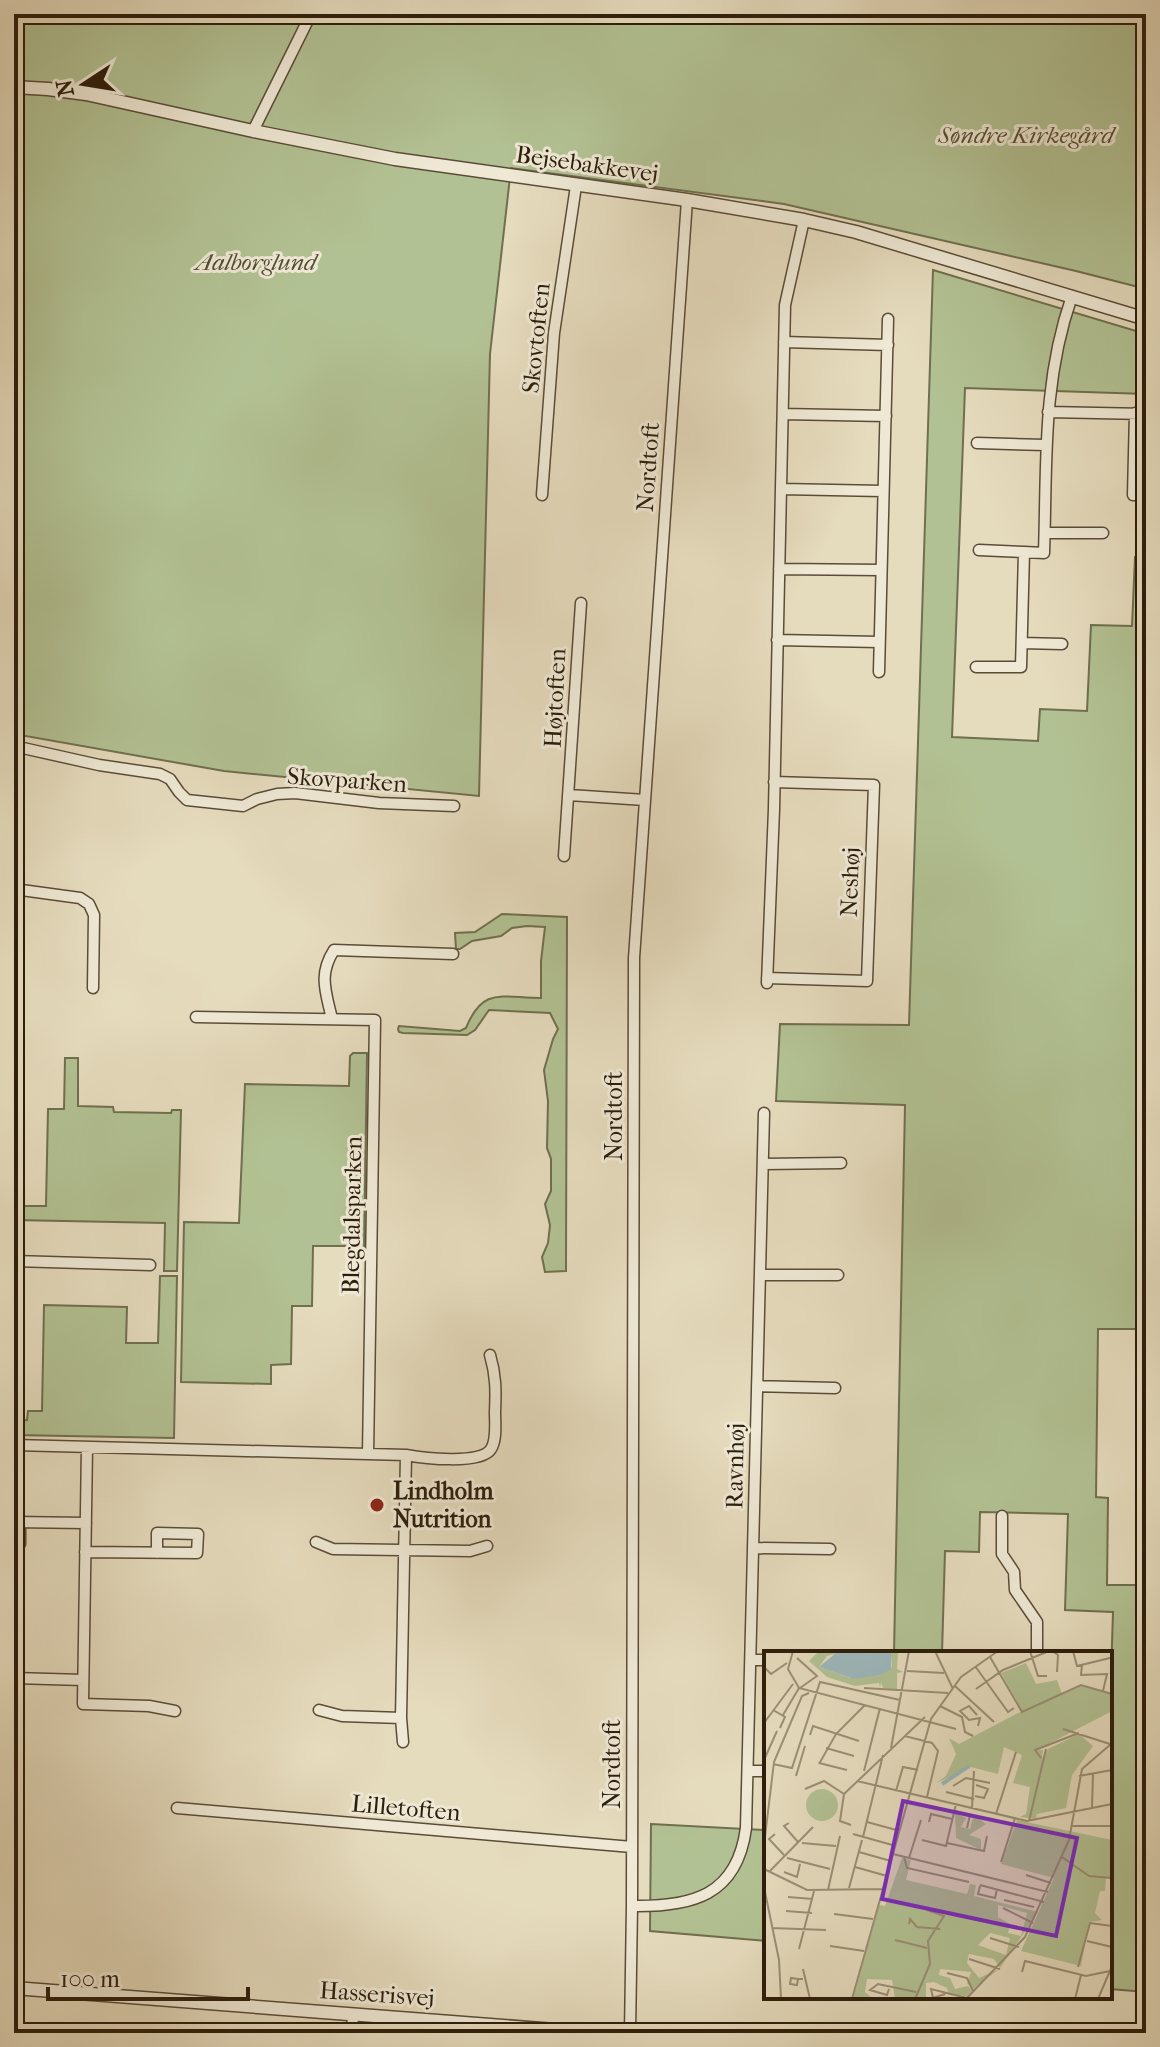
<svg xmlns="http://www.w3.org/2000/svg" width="1160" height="2047" viewBox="0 0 1160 2047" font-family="'IM FELL French Canon',serif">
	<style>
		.green { fill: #b2c193; stroke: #706f4f; stroke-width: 2 }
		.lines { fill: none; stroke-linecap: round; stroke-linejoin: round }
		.minor-casing { stroke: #5b4c38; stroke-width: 13 }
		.tertiary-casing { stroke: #5b4c38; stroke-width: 15 }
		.minor { stroke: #eee8d4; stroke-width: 10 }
		.tertiary { stroke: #eee8d4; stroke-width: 12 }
		.poi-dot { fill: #8f2418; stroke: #eee8d4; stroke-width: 3 }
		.labels { text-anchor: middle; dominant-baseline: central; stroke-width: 6; stroke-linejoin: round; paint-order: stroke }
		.park-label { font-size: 24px; font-style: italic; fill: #554e34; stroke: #eee8d4 }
		.street-label { font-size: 24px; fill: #2d1d0b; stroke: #eee8d4 }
		.poi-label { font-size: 24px; font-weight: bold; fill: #2d1d0b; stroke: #eee8d4; text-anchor: start }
		.inset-river { fill: none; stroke: #9cb8bc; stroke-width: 4 }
		.inset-road { fill: none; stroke: #9b8f76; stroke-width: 2 }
		.view { fill: #7b2cbf; fill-opacity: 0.15; stroke: #7b2cbf; stroke-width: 4 }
		.inset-edge { fill: none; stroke: #2d1d0b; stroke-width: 4 }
	</style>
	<rect width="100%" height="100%" fill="#e5dbbd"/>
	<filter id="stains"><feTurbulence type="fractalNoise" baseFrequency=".0025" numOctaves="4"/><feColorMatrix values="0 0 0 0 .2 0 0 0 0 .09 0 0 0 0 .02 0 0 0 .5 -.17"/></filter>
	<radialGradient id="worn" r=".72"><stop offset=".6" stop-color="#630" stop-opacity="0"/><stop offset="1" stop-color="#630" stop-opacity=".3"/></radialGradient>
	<path class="green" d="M14 14H1146V289L1076 271 784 204 511 168 490 354 479 796 224 771 14 734Z
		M933 270 1146 334V394L965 388 952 737 1038 741 1040 709 1087 711 1091 625 1132 626 1135 557 1146 558V1329H1098L1096 1497 1108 1498 1107 1585H1146V1992L1110 1989V1708L1113 1612 1065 1610 1068 1514 980 1512 979 1552 945 1551 942 1653H894L905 1105 776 1101 780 1024 909 1025Z
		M502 914 567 917 566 1271 545 1272 542 1257 548 1243 550 1225 545 1204 551 1191V1159L547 1148 548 1101 544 1070 553 1039 558 1029 550 1013 489 1010 475 1030 467 1035 403 1033 399 1032 398 1029 399 1026 460 1031 466 1028C483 986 502 998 541 998V961L545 927 527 926 512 928 501 936 472 941 460 949H456L455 933 475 932Z
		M353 1053H367L364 1257H359V1246H313L312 1306H292L291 1364 271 1365V1384L181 1382 184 1222 239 1223 245 1084 349 1086 350 1056Z
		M65 1058H78V1106L113 1107 114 1112 171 1113 172 1110H181L177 1271H164L165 1223 14 1220V1195L15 1203 19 1204V1206H46L48 1109H64Z
		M160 1276H177L174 1438 14 1435V1421L27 1420 28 1411H42L44 1305 127 1307 126 1343H158Z
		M651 1824 766 1830V1941L650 1931Z"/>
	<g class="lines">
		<defs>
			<path id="minor" d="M253 131 311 14
				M784 342 888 345
				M1048 412 1146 414
				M1135 413 1133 495H1146
				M783 414 886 416
				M977 443 1045 445
				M781 489 883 491
				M542 495 554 333 576 186
				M1045 533H1103
				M979 550 1024 552
				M779 569 881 570
				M777 640 879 642
				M1022 643 1062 644
				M976 667H1021L1024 552 1044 553C1047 463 1042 382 1072 296
				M879 672 888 319
				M14 746 99 765 160 774 170 779 179 792 187 800 243 806 257 799 277 794 295 793 379 803 454 806
				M569 795 645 800
				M564 856 581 603
				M14 889 80 898 89 904 94 915 93 988
				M767 978 867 981 874 785 774 782
				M767 983 774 809 785 305 804 220
				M196 1017 375 1020 368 1454
				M332 1019C326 992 318 975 334 950L453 954
				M763 1164 841 1163
				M14 1261 150 1265
				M760 1275H838
				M757 1386 835 1388
				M14 1445 406 1455 401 1718 403 1742
				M87 1447 83 1704 149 1706 175 1711
				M406 1455C422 1458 481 1465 491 1449 497 1440 495 1423 495 1412 496 1391 496 1375 490 1355
				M1002 1516V1554L1014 1572 1015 1590 1037 1622V1653
				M14 1522 86 1523
				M316 1542 333 1549 470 1551 487 1546
				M14 1544H20V1522
				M753 1548 830 1549
				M85 1552 197 1553 198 1534 157 1533V1553
				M751 1660H766
				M14 1678 83 1680
				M319 1710 342 1716 401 1718
				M14 1714 16 1678
				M748 1771H766
				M177 1808 632 1847
				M632 1906C692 1907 737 1896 746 1828L764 1113
				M352 2033 353 2015
				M630 2033 632 1906 634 958 687 200"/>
			<path id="tertiary" d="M14 87 48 89 86 94 253 131 395 159 687 200 804 220 856 232 1146 319
				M14 1988 593 2033"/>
		</defs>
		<use href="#minor" class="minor-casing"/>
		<use href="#tertiary" class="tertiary-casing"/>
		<use href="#minor" class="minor"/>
		<use href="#tertiary" class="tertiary"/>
	</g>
	<circle class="poi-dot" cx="377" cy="1505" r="8"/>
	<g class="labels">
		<g class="park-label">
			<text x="1026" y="135">Søndre Kirkegård</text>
			<text x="256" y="262">Aalborglund</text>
		</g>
		<g class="street-label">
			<text transform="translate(587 164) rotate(8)">Bejsebakkevej</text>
			<text transform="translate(536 338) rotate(-84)">Skovtoften</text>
			<text transform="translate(648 467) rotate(-86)">Nordtoft</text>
			<text transform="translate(555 698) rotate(-87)">Højtoften</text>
			<text transform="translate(347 780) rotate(4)">Skovparken</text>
			<text transform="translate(850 882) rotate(-88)">Neshøj</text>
			<text transform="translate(614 1116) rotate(-90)">Nordtoft</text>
			<text transform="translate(352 1215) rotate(-89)">Blegdalsparken</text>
			<text transform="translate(735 1466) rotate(-89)">Ravnhøj</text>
			<text transform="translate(612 1764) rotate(-90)">Nordtoft</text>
			<text transform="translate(406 1808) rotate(5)">Lilletoften</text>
			<text transform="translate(377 1994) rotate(4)">Hasserisvej</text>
		</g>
		<g class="poi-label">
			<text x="393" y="1491">Lindholm<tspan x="393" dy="28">Nutrition</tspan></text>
		</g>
	</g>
	<g transform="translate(764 1651)">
		<rect width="348" height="348" fill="#e5dbbd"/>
		<path d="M55 0H82L63 5 55 16 86 27 117 24 128 16V0H134L133 18 139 21 133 22V40L119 37 117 31 116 37 115 32 91 35 63 26 45 10ZM262 12 272 33 293 29 298 43 317 34 348 42V60L273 99H279L278 107 284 98 315 83 329 95 308 124 302 157 273 163 272 168 256 166 262 163 266 136 249 132 258 104 240 96 234 123 207 116 172 132 182 125 192 103 185 87 195 93 258 60 237 22ZM42 154a16 16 0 1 1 32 0a16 16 0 1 1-32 0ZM191 162 202 167 197 176 206 178 210 164 222 173 205 184 217 188V199L192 187ZM253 169 348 189V226H342L341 240H336L331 262 338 269 325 271 317 315 257 300 290 227 237 213ZM138 207 147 209 142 229 203 243 206 233 212 234 210 245 274 261 236 317 230 308 205 303 203 312 215 327 235 318 209 338 203 332 207 321 176 318 175 324 186 327 191 338 204 335 208 340 203 345 185 344 183 337 170 331 162 332V348H131L128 329 103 328 101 341 109 348H89L115 254 121 255ZM234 254 263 262 257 285 244 282 246 273 234 266ZM226 282 246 287 242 304 214 294Z" fill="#b2c193" fill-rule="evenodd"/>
		<path d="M128 0 127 18 117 24 90 28 55 16 72 2Z" fill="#9cb8bc"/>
		<path class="inset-river" d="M178 133 205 115"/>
		<path class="inset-road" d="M29 0 24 18 35 37 192 78M171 0 189 38M266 0 274 25H283M288 0 294 4 293 21M309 0 313 15 346 7M226 6 258 61 317 34 348 43M33 7 53 25 36 37M318 14 317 24 343 23 339 40M211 15 244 61 250 57M0 16 7 23 23 12M143 20 180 22M191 35 230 71M100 37 184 42M212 38 239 19 285 0M176 55 198 66 201 81 209 85M9 59 21 66 16 77M19 64 35 37M213 64 205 55 196 60 205 69 216 67 214 75M0 72 29 33M299 78 346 93M46 84 49 75 95 90M141 85 161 66M62 97 90 105M127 97 145 0M277 107 271 99 315 82M0 109 13 80M55 112 83 119M9 113 28 117 56 31 136 49M55 113 72 83 101 54M347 119 348 173M100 120 116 57M32 125 41 95M315 125 348 119M93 130 263 170 348 153M189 135 202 127 226 132M41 138 60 130 80 143M132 140 139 116 154 119M182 141 210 148M80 143 141 85 168 92 174 100 163 146M80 143 76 170 87 174M211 145 220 147 224 138 212 134M328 156 329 123M208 157 210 120M191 160 206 164 203 177M232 163 252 101M265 170 282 98M103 171 136 180M165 171 167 163 188 168M25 172 20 175 34 191M307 175H348M11 183 5 188 20 204M89 183 132 195M99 186 119 104M158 189 182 195 192 153M38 192 72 195M183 192 220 200 223 185M0 194 10 111 38 45 45 42M95 201 127 210M129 203 284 241M140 206 143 217 205 231M298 206 325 225 348 227M23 207 66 218M145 207 157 169M237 211 251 167M91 216 123 225M0 218 43 239 119 238M5 221 49 176M20 221 33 226 36 213M262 224 287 232M216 234 280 251M216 235 214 243 231 247 233 238M0 236 15 309 17 348M85 237 98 189M64 239 76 185M24 246 49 248M240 249 270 256M239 257 269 272M22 260 48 262M70 263 109 268M145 273 146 268 153 276 176 278M8 277 62 279M226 287 255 296M131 289 163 297M323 290 348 296M66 295 100 300M35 298 50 240M205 308 236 318M314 316 326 272 348 275M39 318 46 348M258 321 261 310 322 325 346 320M183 322 203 327 209 340M34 328 33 334 26 333 27 327 34 328H39M125 338 123 344 106 339 114 333 152 341M181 343 169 347 167 338 203 347M88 348 167 68 197 26 234 0M151 348 166 313 164 290 180 265 163 259M202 348 261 286 305 189 318 118 347 93M311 348 317 324M334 348 348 315"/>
		<path class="view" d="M139 150 313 187 292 285 118 248Z"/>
		<rect width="348" height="348" class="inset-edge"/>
	</g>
	<rect width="1160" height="2047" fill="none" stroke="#e5dbbd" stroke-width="48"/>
	<rect x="16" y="16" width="1128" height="2015" fill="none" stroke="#2d1d0b" stroke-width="4"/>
	<rect x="24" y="24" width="1112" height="1999" fill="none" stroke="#2d1d0b" stroke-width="2"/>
	<g transform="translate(84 84) rotate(258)" stroke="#eee8d4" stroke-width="6" paint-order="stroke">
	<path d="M0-6L14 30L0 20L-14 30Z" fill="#2d1d0b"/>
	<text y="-12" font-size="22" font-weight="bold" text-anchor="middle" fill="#2d1d0b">N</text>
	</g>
	<path d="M48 1987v12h200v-12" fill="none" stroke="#2d1d0b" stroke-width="4"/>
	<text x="60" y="1987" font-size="24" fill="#2d1d0b" stroke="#eee8d4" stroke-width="6" paint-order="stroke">100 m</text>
	<rect width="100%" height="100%" filter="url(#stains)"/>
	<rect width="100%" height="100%" fill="url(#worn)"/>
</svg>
